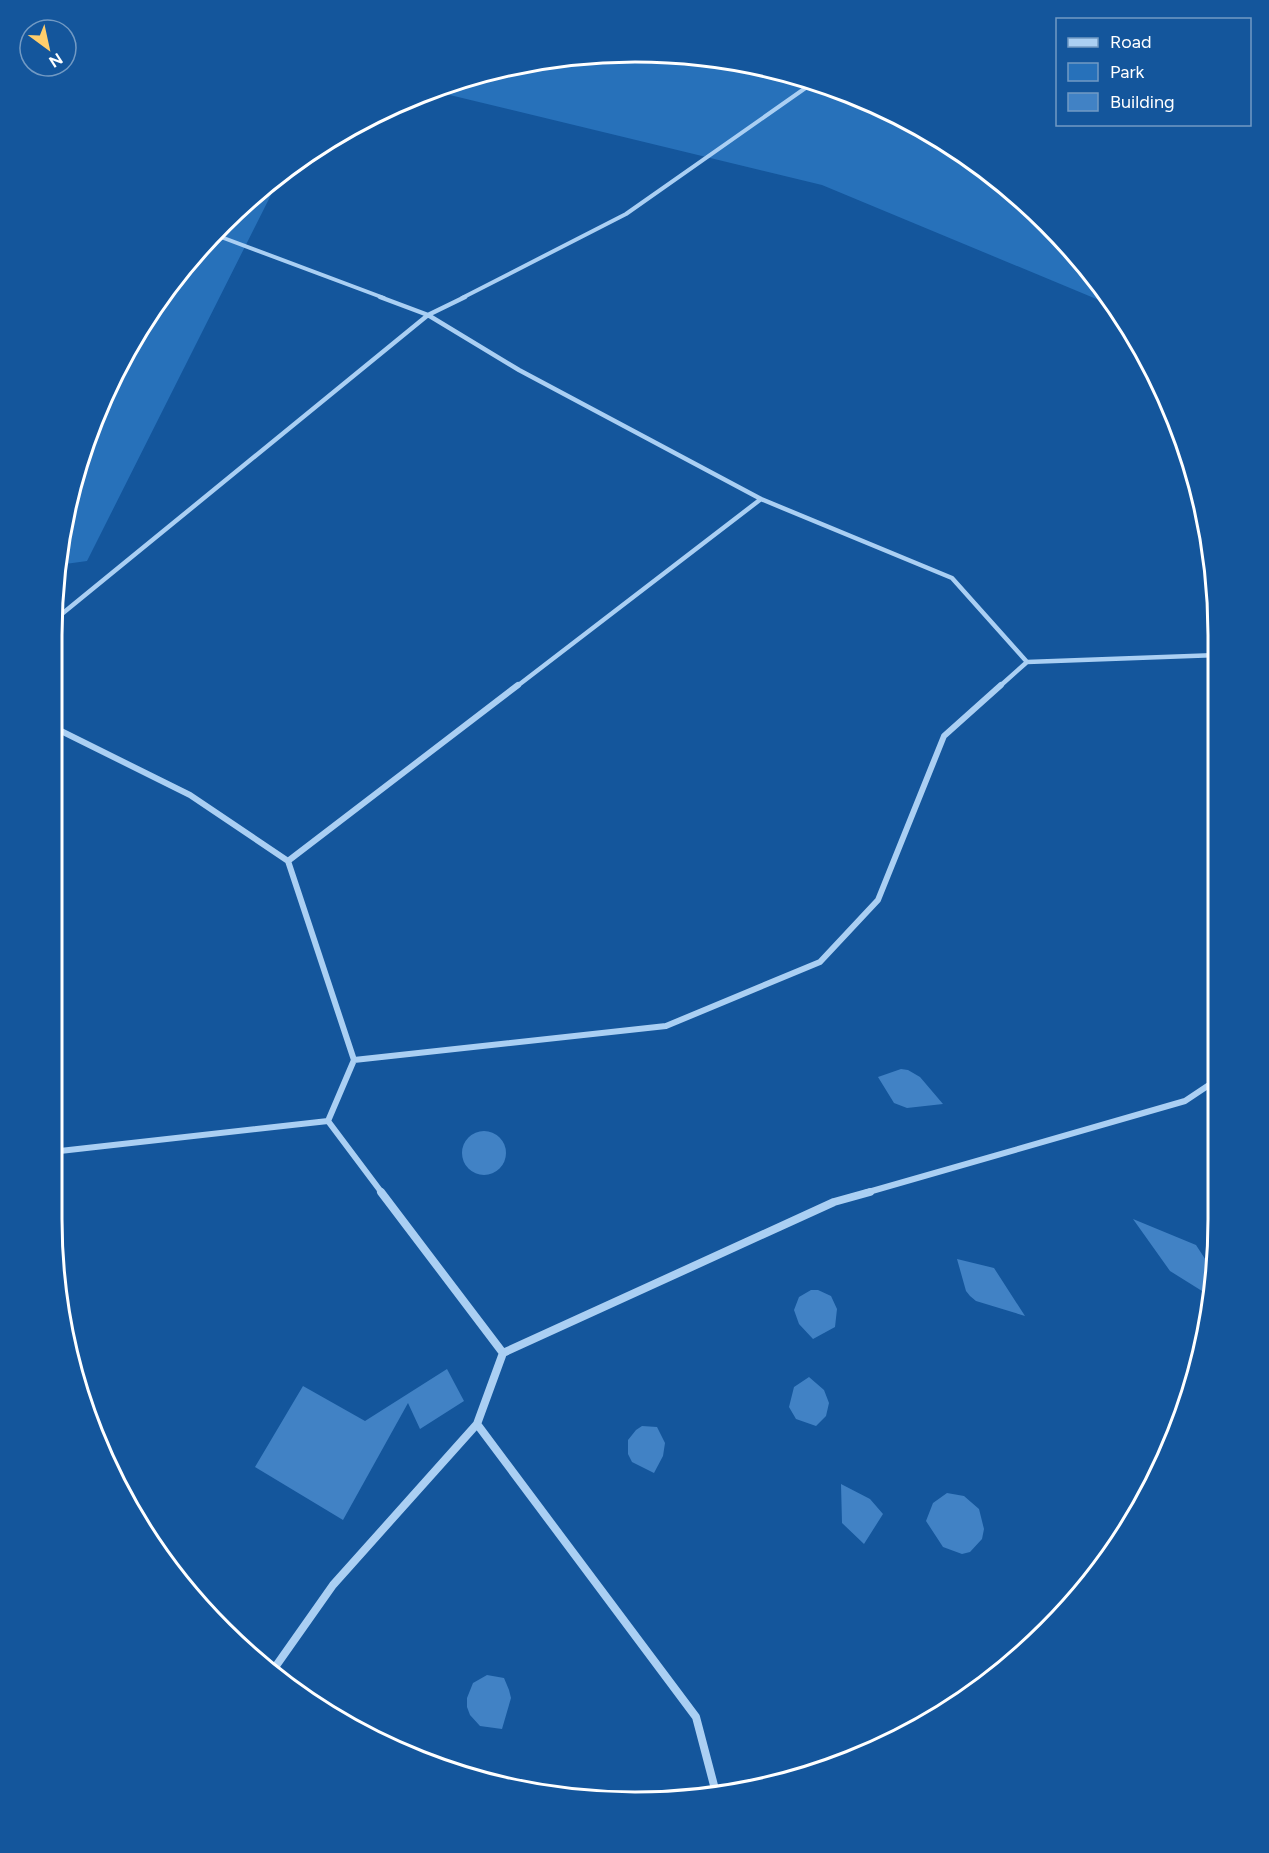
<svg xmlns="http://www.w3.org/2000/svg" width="1269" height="1853" viewBox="0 0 1269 1853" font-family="Figtree,sans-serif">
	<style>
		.green { fill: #2771ba }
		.building { fill: #4182c5 }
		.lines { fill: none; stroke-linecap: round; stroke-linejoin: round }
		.street-far3 { stroke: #aacff3; stroke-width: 4 }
		.street-far2 { stroke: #aacff3; stroke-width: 4.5 }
		.street-far1 { stroke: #aacff3; stroke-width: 6 }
		.street { stroke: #aacff3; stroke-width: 8 }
		.rim { fill: none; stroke: #fff; stroke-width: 3 }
	</style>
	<rect width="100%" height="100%" fill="#14569c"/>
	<path class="green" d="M634 51 748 62 857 95 958 149 1047 222 1118 308 822 185 429 90 520 62Z
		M343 132 280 177 87 561 58 565 62 521 111 376 222 222 310 150Z"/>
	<path class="building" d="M901 1069 908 1070 920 1077 943 1104 907 1108 894 1103 878 1077Z
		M462 1153a22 22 0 1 1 44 0a22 22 0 1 1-44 0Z
		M1133 1219 1196 1245 1213 1271 1210 1296 1170 1271Z
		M957 1259 994 1268 1025 1316 976 1301 970 1296 966 1291Z
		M811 1290H818L831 1296 837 1309 835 1327 813 1339 799 1324 794 1310 799 1297Z
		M447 1369 464 1401 420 1429 408 1403 343 1520 255 1467 303 1386 365 1421Z
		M809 1377 824 1390 829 1403 826 1416 816 1426 796 1419 789 1407 794 1387Z
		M642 1426 657 1427 665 1443 663 1456 654 1473 632 1462 628 1454V1440L636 1430Z
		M841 1484 870 1499 883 1514 864 1544 842 1523Z
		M947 1493 964 1496 979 1509 984 1529 982 1539 970 1552 962 1554 943 1547 926 1521 933 1503Z
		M487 1675 504 1678 509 1690 511 1698 502 1729 480 1726 470 1715 467 1707V1698L473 1683Z"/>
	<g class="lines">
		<path class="street-far3" d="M213 234 384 298
			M462 298 626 214 814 82"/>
		<path class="street-far2" d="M380 297 428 315 519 370 761 499 952 578 1027 662
			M52 622 428 315 465 297
			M516 687 761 499
			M999 687 1027 662 1218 655"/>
		<path class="street-far1" d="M51 726 190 795 288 861 354 1060 328 1121
			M288 861 518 685
			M354 1060 666 1026 820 962 878 900 944 736 1001 685
			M328 1121 382 1193
			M51 1152 328 1121
			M865 1193 1185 1101 1218 1079"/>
		<path class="street" d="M381 1192 503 1353
			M271 1673 333 1585 477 1424
			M716 1793 696 1717 477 1424 503 1353 834 1202 870 1192"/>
	</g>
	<path d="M0 0H1269V1853H0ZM635 62H635A573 573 0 0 1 1208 635V1219A573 573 0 0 1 635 1792H635A573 573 0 0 1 62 1219V635A573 573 0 0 1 635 62Z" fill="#14569c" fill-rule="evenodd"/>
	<path class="rim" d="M635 62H635A573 573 0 0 1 1208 635V1219A573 573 0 0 1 635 1792H635A573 573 0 0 1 62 1219V635A573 573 0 0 1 635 62Z"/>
	<rect x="1056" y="18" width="195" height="108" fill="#14569c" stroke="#729ac4" stroke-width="1.5"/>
	<rect x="1068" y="38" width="30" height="9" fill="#aacff3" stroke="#729ac4" stroke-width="1.5"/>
	<text x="1110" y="48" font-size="18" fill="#ffffff">Road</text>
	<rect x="1068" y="63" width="30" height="18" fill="#2771ba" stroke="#729ac4" stroke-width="1.5"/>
	<text x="1110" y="78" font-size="18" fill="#ffffff">Park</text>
	<rect x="1068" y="93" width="30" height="18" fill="#4182c5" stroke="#729ac4" stroke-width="1.5"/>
	<text x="1110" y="108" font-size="18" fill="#ffffff">Building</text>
	<g transform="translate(48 48) rotate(147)"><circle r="28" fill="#14569c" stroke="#729ac4" stroke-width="1.5"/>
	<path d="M0-4.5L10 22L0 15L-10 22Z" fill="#ffce6c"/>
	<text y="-9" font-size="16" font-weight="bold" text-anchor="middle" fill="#ffffff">N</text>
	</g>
</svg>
